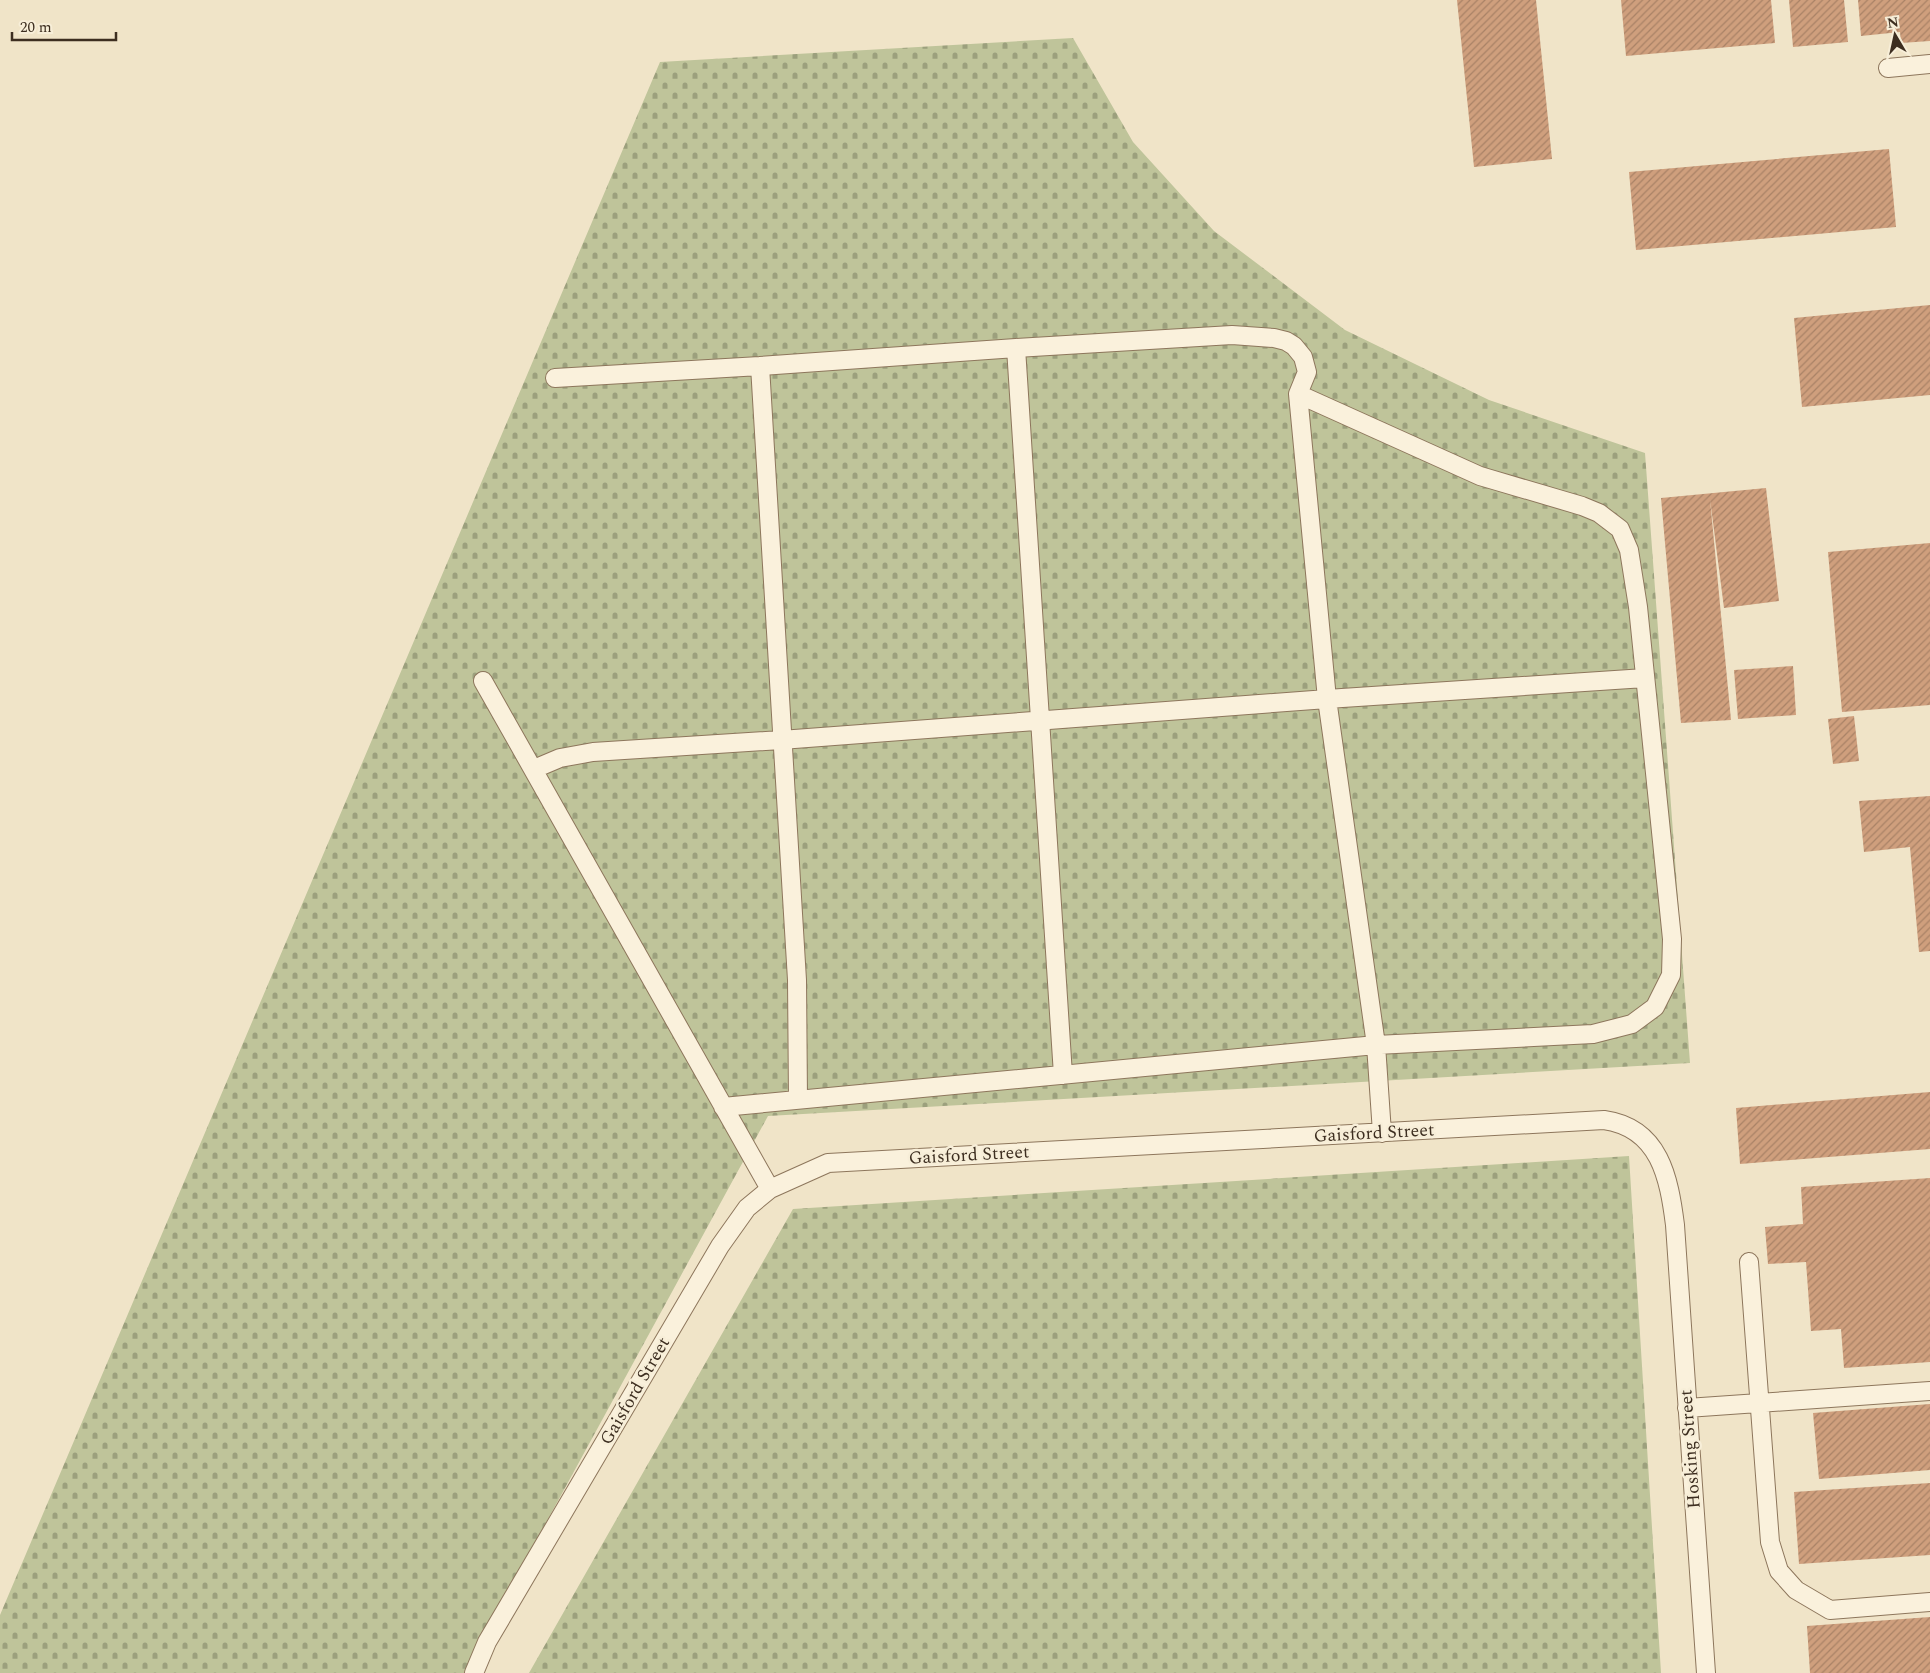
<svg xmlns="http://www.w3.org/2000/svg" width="1930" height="1673" viewBox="0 0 1930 1673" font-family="Spectral,serif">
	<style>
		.cemetery { fill: url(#cemetery-stones) }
		.building { fill: url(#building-hatch) }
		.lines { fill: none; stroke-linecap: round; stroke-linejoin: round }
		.service-casing { stroke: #8d765c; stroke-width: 20 }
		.service { stroke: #faf1dc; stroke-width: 18 }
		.labels { text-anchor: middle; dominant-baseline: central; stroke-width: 5; stroke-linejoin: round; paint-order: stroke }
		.street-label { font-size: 18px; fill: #3d2e20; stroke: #f7eed8 }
	</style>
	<defs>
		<pattern id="cemetery-stones" width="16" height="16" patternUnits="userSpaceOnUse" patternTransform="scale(1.25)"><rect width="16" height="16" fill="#bfc49a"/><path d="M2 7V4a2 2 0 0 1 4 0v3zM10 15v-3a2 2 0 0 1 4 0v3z" fill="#9ca07d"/></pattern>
		<pattern id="building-hatch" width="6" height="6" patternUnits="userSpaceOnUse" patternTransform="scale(1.25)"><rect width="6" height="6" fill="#cf9f7d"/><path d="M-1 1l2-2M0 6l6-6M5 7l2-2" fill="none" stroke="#a98266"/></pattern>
	</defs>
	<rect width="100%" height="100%" fill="#f0e4c8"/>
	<path class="cemetery" d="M1073 38 1133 142 1214 231 1345 330 1489 400 1645 453 1690 1063 768 1116 464 1673H0V1615L660 62Z
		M1629 1156 1661 1673H529L793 1209Z"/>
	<path class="building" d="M1457 0H1536L1552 159 1474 167Z
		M1621 0H1771L1775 43 1626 56Z
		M1789 0H1844L1848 42 1793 47Z
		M1858 0H1930V41L1901 43 1900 32 1861 36Z
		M1889 149 1896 227 1636 250 1629 172Z
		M1930 305V395L1802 407 1794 318Z
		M1766 488 1779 601 1724 608 1710 499 1731 720 1681 723 1661 498Z
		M1930 543V705L1842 712 1828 552Z
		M1793 666 1796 715 1738 719 1734 670Z
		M1854 716 1859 761 1833 764 1828 719Z
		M1930 796V951L1919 952 1910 847 1864 852 1859 801Z
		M1930 1092V1149L1740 1164 1736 1108Z
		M1930 1178V1362L1844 1368 1841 1329 1811 1331 1806 1262 1768 1264 1765 1227 1803 1224 1801 1187Z
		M1930 1404V1470L1819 1479 1813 1413Z
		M1930 1483V1555L1799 1564 1794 1492Z
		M1930 1617V1673H1810L1807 1626Z"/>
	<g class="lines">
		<defs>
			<path id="service" d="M1888 68 1930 64
				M1016 348 1063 1075
				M760 366 797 980 798 1099
				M555 378 760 366 1016 348 1232 335 1274 338 1286 341 1294 346 1303 357 1307 372 1298 394 1327 699 1376 1045 1382 1133
				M483 681 770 1189
				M534 769 560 758 593 752 781 740 1327 699 1645 678
				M723 1107 1376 1045 1593 1034 1632 1024 1655 1007 1671 975 1672 939 1638 607 1629 550 1620 529 1599 513 1582 506 1480 476 1298 394
				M1749 1262 1770 1542 1779 1571 1796 1590 1830 1610 1930 1602
				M1687 1408 1930 1391
				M474 1673 487 1642 720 1246 747 1208 770 1189 828 1163 1604 1120C1660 1128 1669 1178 1675 1225L1706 1673"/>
		</defs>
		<use href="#service" class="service-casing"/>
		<use href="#service" class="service"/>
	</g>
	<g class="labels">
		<g class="street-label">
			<text transform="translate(1374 1133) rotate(-3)">Gaisford Street</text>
			<text transform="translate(969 1155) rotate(-3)">Gaisford Street</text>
			<text transform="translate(635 1391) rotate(-60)">Gaisford Street</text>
			<text transform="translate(1690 1449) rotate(-94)">Hosking Street</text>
		</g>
	</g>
	<g transform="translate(1895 35) rotate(351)" stroke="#f7eed8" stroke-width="4" paint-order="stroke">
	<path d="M0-4L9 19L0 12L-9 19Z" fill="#3d2e20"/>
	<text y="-8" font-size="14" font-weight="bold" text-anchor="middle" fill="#3d2e20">N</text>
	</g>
	<path d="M12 32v8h104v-8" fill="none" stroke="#3d2e20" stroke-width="2.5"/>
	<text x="20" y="32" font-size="15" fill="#3d2e20" stroke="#f7eed8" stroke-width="4" paint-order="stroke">20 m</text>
</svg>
